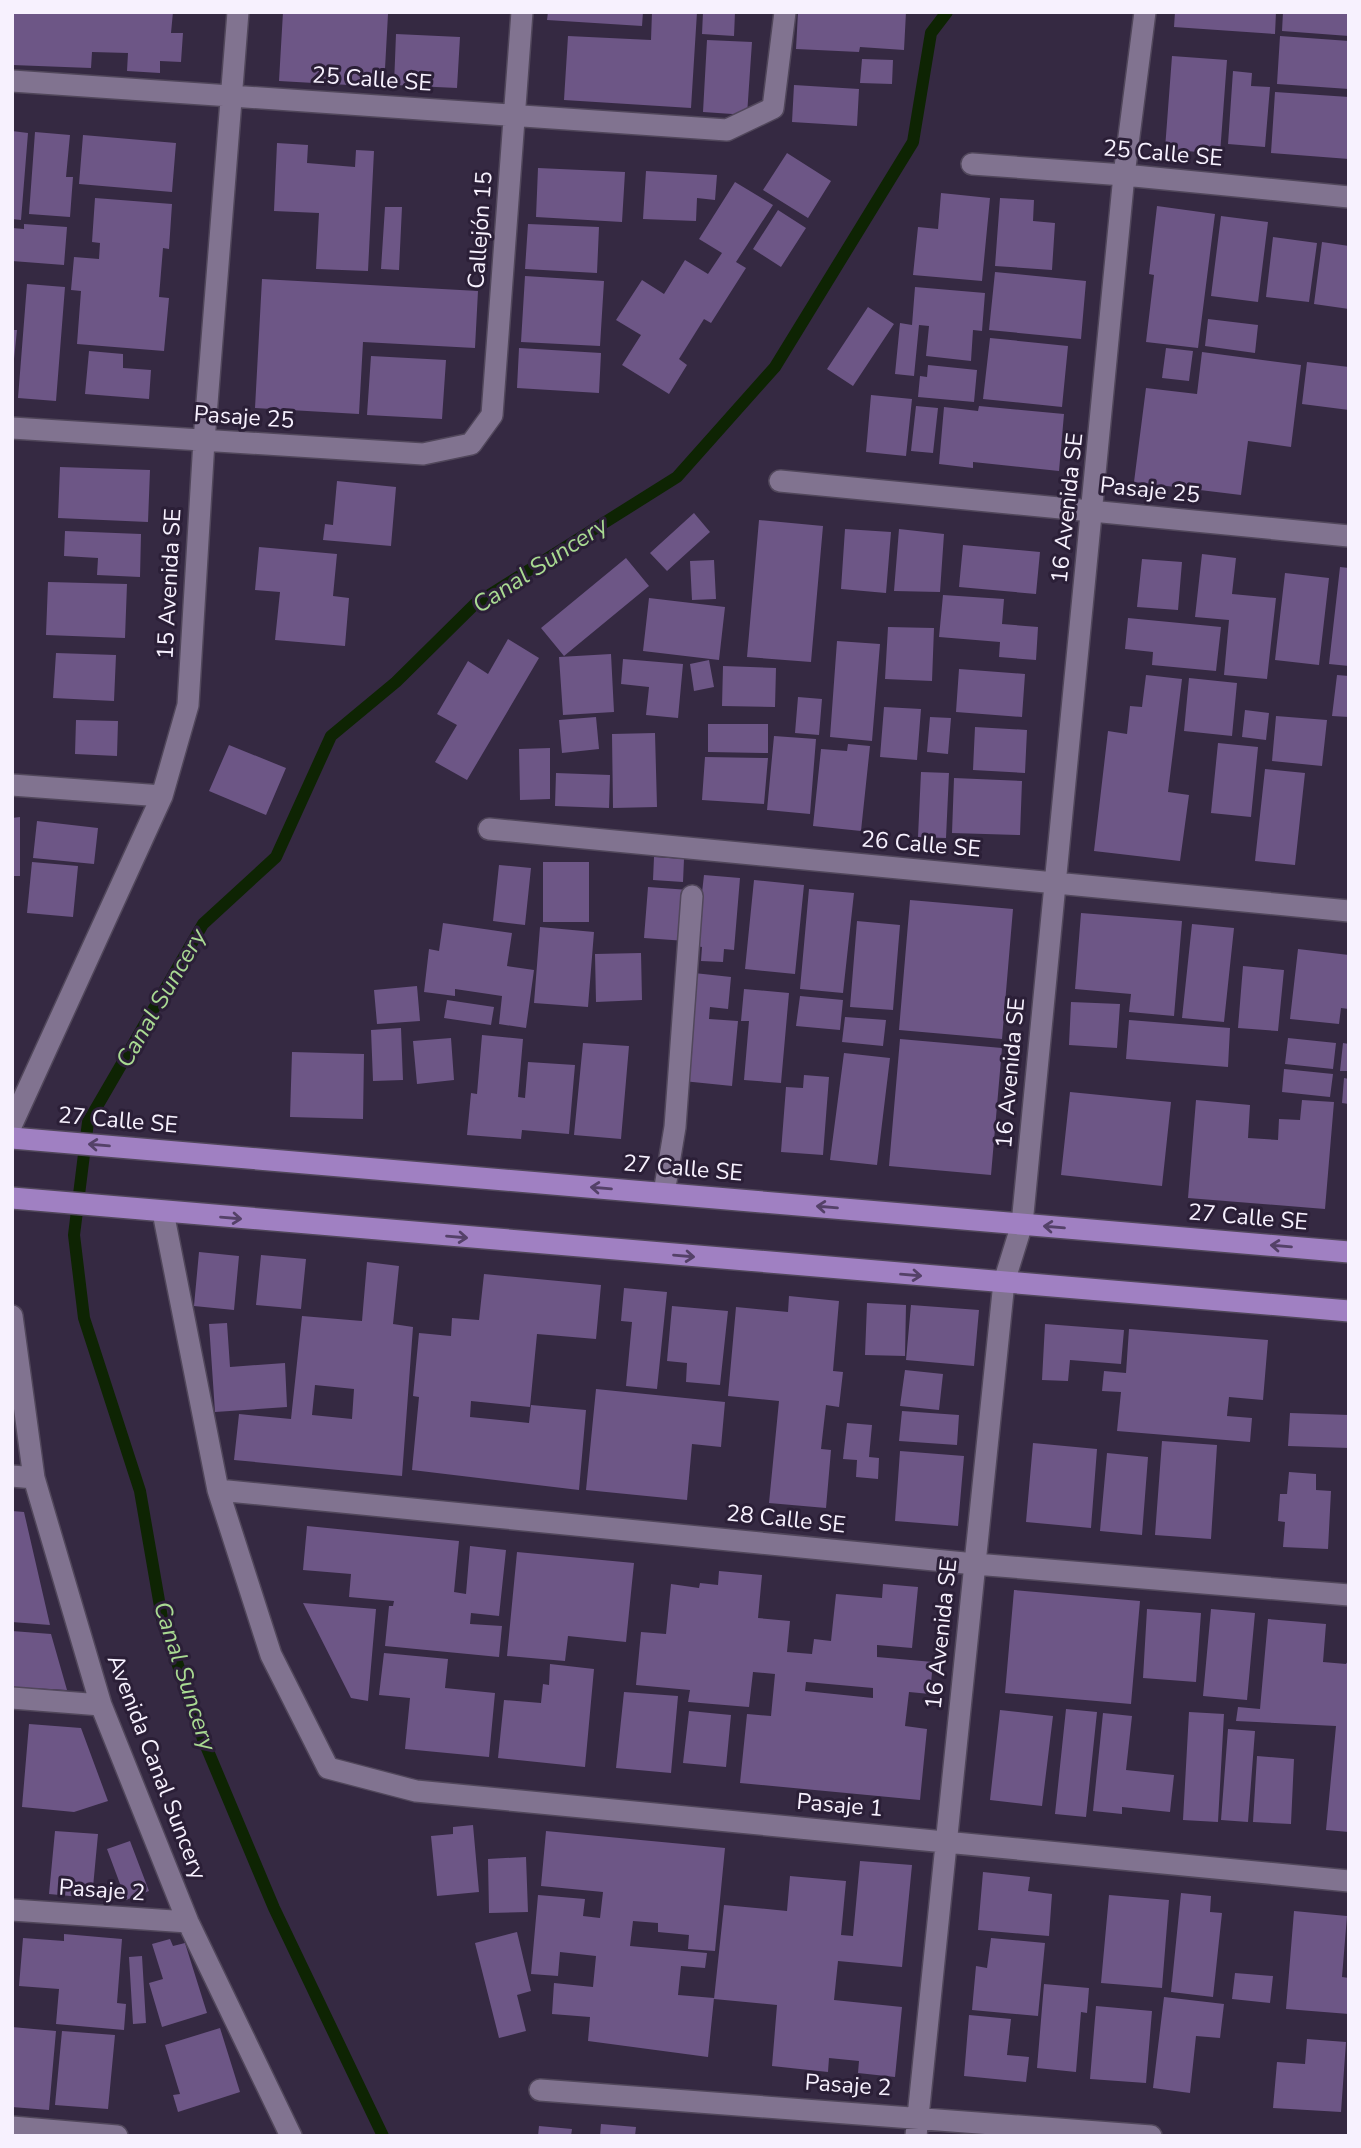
<svg xmlns="http://www.w3.org/2000/svg" width="1361" height="2148" viewBox="0 0 1361 2148" font-family="'Nunito Sans',sans-serif">
	<style>
		.lines { fill: none; stroke-linecap: round; stroke-linejoin: round }
		.stream { stroke: #0e2403; stroke-width: 12 }
		.building { fill: #6d5686; fill-rule: evenodd }
		.minor-casing { stroke: #51475b; stroke-width: 24 }
		.major-casing { stroke: #51475b; stroke-width: 24 }
		.minor { stroke: #817390; stroke-width: 21 }
		.major { stroke: #a080c2; stroke-width: 21 }
		.oneway { stroke: #544168 }
		.labels { text-anchor: middle; dominant-baseline: central; stroke-width: 6; stroke-linejoin: round; paint-order: stroke }
		.street-label { font-size: 23px; fill: #f7f1fe; stroke: #2b1f37 }
		.water-label { font-size: 24px; font-style: italic; fill: #a9da92; stroke: #2b1f37 }
	</style>
	<rect width="100%" height="100%" fill="#352942"/>
	<g class="lines">
		<path class="stream" d="M383 2136 274 1908 203 1739 162 1618 140 1491 84 1318 74 1235 88 1122 203 924 276 857 331 736 396 682 475 604 677 477 775 367 913 142 931 33 947 12"/>
	</g>
	<path class="building" d="M12 12H173L171 33H183L181 62 160 61V73L127 71 128 53 92 52 91 68 12 65Z
		M283 12 388 14 384 87 279 81Z
		M548 12H643L642 26 547 20Z
		M652 12H697L691 108 564 100 568 36 651 40Z
		M703 12H735L734 36 702 34Z
		M798 12H906L904 50 860 47 859 52 796 49Z
		M1175 12H1276L1275 34 1174 27Z
		M1283 12H1349V36L1282 31Z
		M396 34 460 37 457 88 394 85Z
		M1280 36 1349 41V89L1277 84Z
		M707 40 752 42 747 115 703 112Z
		M1172 56 1227 60 1220 154 1165 149Z
		M862 59 893 60 892 84 860 83Z
		M1233 71 1252 73 1251 86 1270 87 1265 147 1228 144Z
		M794 85 859 89 857 126 792 122Z
		M1275 92 1349 97V159L1271 153Z
		M12 131 28 133 21 220 12 219Z
		M35 132 70 135 66 177H73L70 217 29 214Z
		M83 135 176 143 172 192 79 184Z
		M277 143 308 145 307 163 355 167 356 150 374 151 368 271 316 269 319 213 274 211Z
		M787 153 831 181 808 218 763 190Z
		M538 168 625 172 622 222 536 217Z
		M646 171 717 175 715 200 697 198 696 221 643 219Z
		M735 182 773 205 736 262 746 268 711 323 704 319 679 359 687 365 669 394 622 365 641 335 616 320 642 280 664 294 685 260 708 274 722 253 699 239Z
		M941 193 990 198 982 281 913 275 918 227 938 229Z
		M95 198 172 204 169 249 163 248 159 297 169 298 164 351 77 344 81 291 71 290 74 257 99 259 100 243 92 242Z
		M1000 198 1034 200 1033 221 1055 223 1052 270 995 266Z
		M1157 206 1215 214 1198 348 1146 342 1154 275 1149 274Z
		M385 207H402L399 270 381 269Z
		M778 210 806 228 781 267 753 249Z
		M1221 216 1268 222 1258 302 1211 296Z
		M24 224 67 227 64 265 12 261V228L24 229Z
		M528 224 599 227 597 273 525 269Z
		M1273 237 1317 243 1309 302 1266 297Z
		M1322 242 1349 246V309L1314 304Z
		M995 272 1086 281 1081 339 989 330Z
		M525 276 604 281 600 346 521 342Z
		M262 279 478 291 475 348 363 342 359 414 255 408Z
		M27 284 65 287 56 401 18 398Z
		M915 287 985 293 982 331 973 330 971 361 926 356 929 326 919 325 914 376 895 374 900 323 912 325Z
		M868 307 894 324 853 386 827 369Z
		M1208 319 1258 325 1255 353 1205 346Z
		M12 330H17L14 359H12Z
		M990 338 1068 346 1062 407 983 399Z
		M519 348 601 353 599 393 517 388Z
		M1166 348 1193 351 1189 381 1162 378Z
		M89 351 123 354V368L151 370 149 399 85 394Z
		M1202 352 1301 365 1291 447 1248 441 1241 495 1134 482 1146 388 1197 394Z
		M371 356 446 360 442 419 367 415Z
		M1307 362 1349 367V410L1302 404Z
		M928 365 977 370 974 402 918 397 920 376 927 377Z
		M871 395 912 399 906 456 866 452Z
		M916 406 938 408 933 453 911 451Z
		M979 406 1064 414 1059 471 973 462V468L939 464 944 407 978 411Z
		M60 467 150 470 148 522 58 518Z
		M337 481 396 487 391 546 323 540 325 524 333 525Z
		M694 513 710 532 667 571 650 553Z
		M759 520 823 526 811 662 747 657Z
		M845 529 891 532 886 593 841 589Z
		M899 529 944 534 940 592 894 591Z
		M65 531 141 534 140 577 97 575 98 558 64 556Z
		M963 545 1040 552 1036 594 959 587Z
		M259 547 337 554 333 596 349 598 345 646 275 640 280 592 255 590Z
		M1202 554 1236 558 1232 594 1276 598 1267 679 1224 675 1229 620 1195 617Z
		M626 558 649 586 564 656 541 628Z
		M1142 559 1182 562 1178 610 1137 607Z
		M714 560 716 599 692 600 690 561Z
		M1340 567 1349 568V666L1329 664Z
		M1285 573 1329 578 1319 665 1275 660Z
		M48 582 127 584 125 638 46 635Z
		M943 595 1004 599 1002 624 1038 627 1036 660 999 657 1000 642 939 637Z
		M649 598 725 607 719 660 643 651Z
		M1128 618 1221 627 1216 671 1152 665 1153 652 1125 649Z
		M888 627 934 628 932 681 885 679Z
		M508 639 539 658 467 780 435 762 457 725 437 714 468 661 488 674Z
		M837 641 880 644 872 741 830 737Z
		M56 653 116 655 114 701 53 698Z
		M611 654 614 712 563 715 559 657Z
		M623 659 683 664 678 718 646 715 649 687 621 684Z
		M709 660 714 687 694 691 690 664Z
		M723 666 776 668 775 707 722 706Z
		M959 669 1025 674 1022 717 956 712Z
		M1146 675 1182 679 1168 792 1189 795 1180 861 1094 851 1108 731 1127 734 1130 706 1142 707Z
		M1337 675 1349 676V717L1332 716Z
		M1189 678 1237 683 1232 736 1184 731Z
		M798 697 822 699 819 735 795 733Z
		M884 707 921 709 917 760 880 757Z
		M1245 710 1269 713 1266 740 1242 737Z
		M1276 716 1327 720 1322 766 1272 761Z
		M596 717 599 749 562 753 559 720Z
		M930 717 951 718 948 754 927 752Z
		M76 720 118 721 117 756 75 754Z
		M708 724H768V753L708 752Z
		M975 727 1027 730 1025 773 973 770Z
		M655 733 657 807 613 808 612 734Z
		M774 736 816 739 810 814 767 810Z
		M1218 743 1258 747 1251 817 1211 813Z
		M848 744 870 746 861 831 813 826 821 749 847 751Z
		M229 745 286 768 266 815 209 791Z
		M550 748V799L520 800 519 749Z
		M705 757 768 758 764 804 702 800Z
		M1265 769 1305 773 1295 865 1255 861Z
		M921 772 949 773 946 838 918 837Z
		M556 773 610 775 609 808 555 806Z
		M954 778 1022 781 1020 835 952 833Z
		M20 817V876H12V818Z
		M37 821 98 828 94 864 33 858Z
		M654 857 684 859 683 882 653 880Z
		M32 862 78 866 73 917 27 913Z
		M543 862H589V922H543Z
		M499 865 531 868 525 925 493 921Z
		M704 875 740 878 734 950 724 949 723 962 701 961 702 947 696 946Z
		M754 880 804 885 795 974 745 969Z
		M648 887 689 890 686 941 644 938Z
		M809 889 854 893 843 993 800 989Z
		M910 900 1013 909 1002 1039 899 1030Z
		M1081 913 1182 921 1174 1016 1129 1012 1131 994 1075 989Z
		M857 921 900 925 893 1010 850 1007Z
		M443 923 512 933 507 966 534 970 526 1028 499 1024 502 996 455 989V996L424 992 429 949 439 951Z
		M1192 924 1234 928 1224 1022 1182 1018Z
		M540 927 594 932 588 1007 534 1003Z
		M1298 949 1349 955V1009L1341 1008 1339 1024 1290 1019Z
		M641 953 642 1000 596 1002 595 954Z
		M1243 966 1284 970 1278 1031 1238 1028Z
		M694 973 731 977 728 1009 710 1007 709 1019 738 1021 732 1086 683 1081Z
		M417 986 420 1021 377 1024 374 990Z
		M744 989 789 993 781 1083 744 1080 749 1021H741Z
		M800 996 843 1000 840 1030 796 1026Z
		M447 1000 494 1007 491 1025 444 1018Z
		M1071 1002 1120 1004 1117 1048 1069 1045Z
		M845 1017 886 1020 883 1046 842 1042Z
		M1129 1020 1230 1028 1228 1067 1126 1059Z
		M401 1028 403 1080 373 1081 371 1030Z
		M482 1035 523 1039 518 1097 525 1098 528 1062 575 1065 569 1134 522 1130 521 1139 467 1135 471 1093 477 1094Z
		M451 1038 454 1080 417 1084 413 1041Z
		M1288 1038 1336 1043 1333 1069 1285 1064Z
		M900 1039 1002 1048 991 1175 889 1166Z
		M583 1043 629 1046 621 1139 574 1135Z
		M1343 1043 1349 1044V1071H1340Z
		M292 1052 364 1054 363 1119 290 1117Z
		M844 1053 890 1058 877 1165 830 1160Z
		M1284 1069 1333 1074 1330 1097 1282 1092Z
		M804 1075 829 1077 823 1155 781 1152 786 1087 803 1088Z
		M1344 1078 1349 1079V1104L1342 1103Z
		M1070 1092 1171 1102 1162 1186 1061 1175Z
		M1196 1100 1250 1105 1248 1138 1278 1140 1279 1119 1300 1120 1302 1100 1334 1102 1325 1209 1188 1198Z
		M199 1252 239 1256 234 1310 194 1306Z
		M261 1255 306 1259 301 1309 256 1305Z
		M367 1262 399 1266 393 1324 413 1327 402 1476 234 1460 239 1414 291 1419 302 1316 362 1321ZM315 1385 354 1389 352 1419 312 1415Z
		M484 1274 601 1285 596 1339 537 1334 530 1407 471 1401 470 1417 529 1423 531 1405 586 1410 579 1490 412 1470 419 1397 413 1396 419 1333 451 1336 452 1318 479 1320Z
		M624 1288 667 1292 657 1389 626 1386 632 1322 621 1321Z
		M789 1296 839 1301 833 1371 843 1372 839 1407 826 1405 821 1449 831 1450 826 1508 769 1503 779 1401 728 1396 736 1307 788 1312Z
		M867 1303 906 1305 905 1356 865 1355Z
		M911 1305 979 1310 974 1366 906 1360Z
		M672 1306 728 1311 720 1385 686 1382 687 1363 667 1361Z
		M227 1323 230 1367 285 1363 287 1407 215 1412 209 1324Z
		M1045 1324 1124 1330 1121 1364 1070 1360 1068 1381 1042 1380Z
		M1129 1329 1268 1340 1263 1400 1229 1397 1227 1416 1252 1418 1250 1442 1117 1431 1121 1392 1102 1391 1104 1371 1126 1373Z
		M905 1370 943 1374 939 1410 900 1406Z
		M596 1389 725 1402 721 1447 692 1444 687 1500 586 1490Z
		M902 1411 959 1415 957 1445 899 1441Z
		M1290 1413 1349 1415V1448L1288 1446Z
		M847 1423 872 1425 869 1457 879 1458 878 1479 856 1477 857 1460 843 1459Z
		M1162 1441 1217 1445 1211 1539 1155 1535Z
		M1033 1443 1097 1449 1091 1528 1026 1522Z
		M900 1451 964 1456 958 1526 895 1521Z
		M1107 1453 1148 1457 1142 1535 1100 1531Z
		M1289 1472 1316 1474V1490L1331 1491 1328 1549 1283 1547 1285 1522 1278 1521 1280 1494H1287Z
		M12 1511 24 1512 50 1625 12 1622Z
		M307 1526 459 1541 454 1592 466 1594 470 1546 506 1550 499 1616 471 1613 470 1624 502 1626 499 1657 385 1646 389 1606H393L394 1601 349 1597 351 1574 303 1570Z
		M517 1552 634 1563 626 1642 568 1636 565 1661 507 1656Z
		M719 1571 762 1575 758 1618 790 1621 787 1652 812 1654 814 1639 831 1641 836 1594 882 1598 883 1584 918 1587 912 1648 877 1645V1657L933 1662 930 1694 909 1692 905 1726 927 1729 920 1800 740 1783 747 1714 771 1716 775 1674 753 1672 749 1707 688 1702 690 1690 636 1685 641 1632 666 1634 671 1584 699 1588 700 1583 718 1585ZM806 1682 873 1688V1698L805 1691Z
		M1014 1590 1140 1601 1131 1704 1005 1693Z
		M303 1603 376 1609 368 1701 351 1698Z
		M1147 1609 1201 1613 1196 1682 1143 1678Z
		M1211 1609 1255 1613 1247 1700 1203 1696Z
		M1268 1619 1326 1624 1323 1662 1346 1664 1349 1659V1832L1326 1830 1336 1726 1236 1721 1238 1707 1260 1709Z
		M12 1631 51 1634 67 1690 12 1687Z
		M384 1653 448 1659 445 1688 495 1693 489 1757 405 1749 410 1698 379 1695Z
		M550 1664 594 1669 585 1767 498 1758 504 1700 541 1703 543 1684 549 1685Z
		M624 1692 678 1696 671 1773 616 1768Z
		M1066 1709 1097 1712 1086 1817 1055 1814Z
		M1000 1710 1053 1716 1042 1806 990 1800Z
		M689 1711 731 1715 726 1767 683 1763Z
		M1189 1712 1224 1714 1218 1822 1183 1820Z
		M1103 1713 1132 1716 1126 1770 1174 1775 1170 1812 1122 1807V1814L1093 1811Z
		M29 1724 81 1728 108 1801 74 1812 22 1807Z
		M1228 1729 1255 1731 1248 1822 1221 1820Z
		M1257 1756 1294 1759 1291 1824 1253 1822Z
		M473 1825 479 1892 437 1896 431 1836 453 1834V1827Z
		M55 1831 98 1834 92 1898 49 1894Z
		M546 1831 725 1848 715 1951 688 1949 689 1935 658 1932V1923L633 1921 630 1946 707 1953 705 1968 681 1966 678 1995 714 1998 708 2057 588 2041 590 2017 552 2014 554 1983 593 1987 596 1956 560 1952 558 1976 531 1974 538 1895 585 1899 583 1916 600 1918 603 1892 541 1886Z
		M130 1841 149 1891 126 1900 107 1849Z
		M526 1857 528 1912 489 1913 488 1859Z
		M860 1861 912 1865 902 1967 838 1961 834 2000 902 2007 895 2077 858 2073 859 2061 829 2058 828 2072 772 2066 777 2005 714 1999 724 1905 787 1911 790 1876 846 1881 841 1935 853 1936Z
		M983 1872 1030 1877 1028 1891 1052 1894 1049 1936 978 1930Z
		M1181 1893 1211 1896 1210 1912 1222 1913 1213 1997 1171 1992Z
		M1109 1895 1169 1900 1162 1988 1101 1983Z
		M1294 1911 1347 1916 1342 1977 1349 1978V2014L1286 2009Z
		M517 1932 531 1991 517 1995 526 2031 499 2038 475 1943Z
		M64 1934 122 1939 117 2003 126 2004 124 2030 56 2024 59 1989 19 1986 23 1938 64 1941Z
		M991 1938 1045 1943 1038 2016 972 2010 976 1966 987 1968Z
		M170 1939 173 1946 185 1943 207 2013 162 2027 149 1983 163 1979 152 1944Z
		M142 1956 146 2023 133 2024 129 1957Z
		M1235 1973 1273 1976 1270 2003 1232 1999Z
		M1044 1984 1089 1988 1087 2013 1081 2012 1076 2072 1037 2068Z
		M1164 1997 1224 2004 1220 2038 1196 2036 1190 2093 1153 2088Z
		M1096 2006 1152 2011 1146 2083 1090 2079Z
		M969 2015 1011 2019 1007 2055 1029 2057 1026 2082 964 2076Z
		M12 2027 56 2031 49 2110 12 2107Z
		M220 2028 240 2092 178 2112 173 2095 180 2094 165 2045Z
		M62 2031 115 2035 108 2109 55 2105Z
		M1307 2039 1346 2042 1341 2112 1273 2108 1277 2062 1305 2064Z
		M601 2124 636 2127 635 2136H600Z
		M539 2126 572 2129 571 2136H538Z"/>
	<g class="lines">
		<defs>
			<path id="minor" d="M12 81 727 130 773 108 785 12
				M972 164 1124 175 1349 197
				M12 428 423 454 471 444 492 415 522 12
				M780 481 1349 536
				M12 785 162 796
				M489 829 1349 911
				M12 1124 162 796 188 705 204 441 238 12
				M664 1193 675 1127 692 896
				M163 1212 218 1490 271 1655 328 1768 416 1791 1349 1881
				M12 1316 34 1478 101 1705 188 1922 291 2136
				M12 1476 34 1478
				M218 1490 975 1564 1349 1595
				M12 1698 101 1705
				M12 1910 188 1922
				M540 2090 1151 2136
				M12 2127 117 2136
				M916 2136 1004 1282 1022 1224 1124 175 1145 12"/>
			<path id="major" d="M12 1138 1349 1252
				M12 1198 1349 1311"/>
		</defs>
		<use href="#minor" class="minor-casing"/>
		<use href="#major" class="major-casing"/>
		<use href="#minor" class="minor"/>
		<use href="#major" class="major"/>
	</g>
	<defs><path id="oneway-shaft" d="M-6 0H5M1.5-3L5.5 0L1.5 3" fill="none" stroke-width="1.6" stroke-linecap="round" stroke-linejoin="round" transform="scale(1.75)"/></defs>
	<g class="oneway">
		<use href="#oneway-shaft" transform="translate(99 1145) rotate(-175)"/>
		<use href="#oneway-shaft" transform="translate(601 1188) rotate(-175)"/>
		<use href="#oneway-shaft" transform="translate(827 1207) rotate(-175)"/>
		<use href="#oneway-shaft" transform="translate(231 1218) rotate(5)"/>
		<use href="#oneway-shaft" transform="translate(1054 1227) rotate(-175)"/>
		<use href="#oneway-shaft" transform="translate(457 1237) rotate(5)"/>
		<use href="#oneway-shaft" transform="translate(1281 1246) rotate(-175)"/>
		<use href="#oneway-shaft" transform="translate(684 1256) rotate(5)"/>
		<use href="#oneway-shaft" transform="translate(911 1275) rotate(5)"/>
	</g>
	<g class="labels">
		<g class="street-label">
			<text transform="translate(372 79) rotate(4)">25 Calle SE</text>
			<text transform="translate(1163 153) rotate(5)">25 Calle SE</text>
			<text transform="translate(480 230) rotate(-86)">Callejón 15</text>
			<text transform="translate(244 417) rotate(4)">Pasaje 25</text>
			<text transform="translate(1150 490) rotate(6)">Pasaje 25</text>
			<text transform="translate(1067 508) rotate(-84)">16 Avenida SE</text>
			<text transform="translate(169 584) rotate(-87)">15 Avenida SE</text>
			<text transform="translate(921 844) rotate(5)">26 Calle SE</text>
			<text transform="translate(1010 1073) rotate(-85)">16 Avenida SE</text>
			<text transform="translate(118 1120) rotate(5)">27 Calle SE</text>
			<text transform="translate(683 1168) rotate(5)">27 Calle SE</text>
			<text transform="translate(1248 1217) rotate(5)">27 Calle SE</text>
			<text transform="translate(786 1519) rotate(6)">28 Calle SE</text>
			<text transform="translate(941 1634) rotate(-84)">16 Avenida SE</text>
			<text transform="translate(157 1767) rotate(69)">Avenida Canal Suncery</text>
			<text transform="translate(840 1805) rotate(5)">Pasaje 1</text>
			<text transform="translate(102 1890) rotate(4)">Pasaje 2</text>
			<text transform="translate(848 2085) rotate(4)">Pasaje 2</text>
		</g>
		<g class="water-label">
			<text transform="translate(540 565) rotate(-33)">Canal Suncery</text>
			<text transform="translate(161 998) rotate(-60)">Canal Suncery</text>
			<text transform="translate(185 1676) rotate(72)">Canal Suncery</text>
		</g>
	</g>
	<rect width="1361" height="2148" fill="none" stroke="#f7f1fe" stroke-width="28"/>
</svg>
